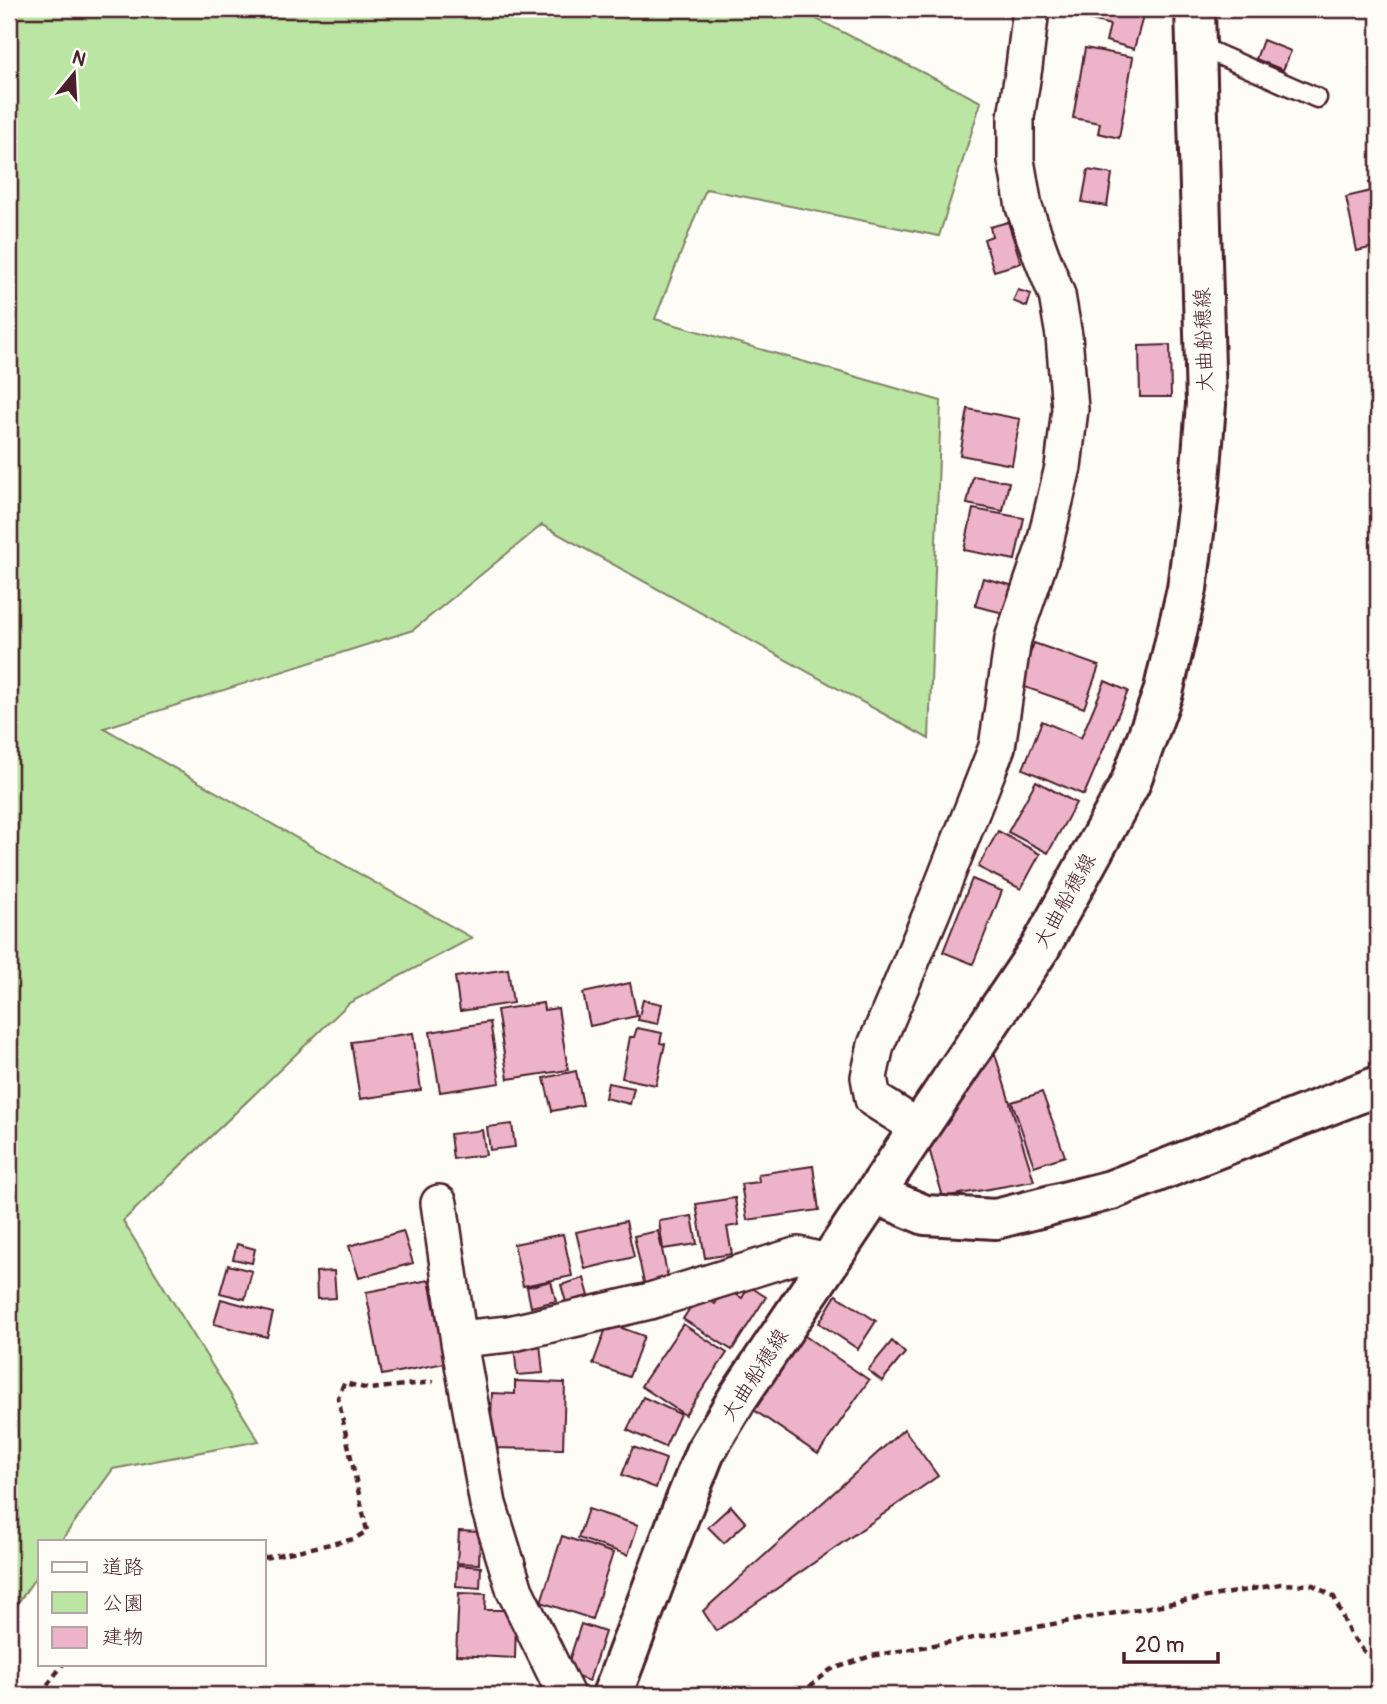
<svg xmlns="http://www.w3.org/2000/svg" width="1387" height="1704" viewBox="0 0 1387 1704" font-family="Pangolin,'Klee One',sans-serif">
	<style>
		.green { fill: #bbe5a2; stroke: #828266; stroke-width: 2 }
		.building { fill: #edb4c9; stroke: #4a1f2b; stroke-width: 2 }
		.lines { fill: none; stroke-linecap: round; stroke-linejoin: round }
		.service-casing { stroke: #4a1f2b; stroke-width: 23 }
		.minor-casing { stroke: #4a1f2b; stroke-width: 40 }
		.tertiary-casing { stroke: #4a1f2b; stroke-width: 44 }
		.secondary-casing { stroke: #4a1f2b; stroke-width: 44 }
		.path { stroke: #4a1f2b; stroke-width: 4.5; stroke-dasharray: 7 5; stroke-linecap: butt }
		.service { stroke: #fdfcf7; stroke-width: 18 }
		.minor { stroke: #fdfcf7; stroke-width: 35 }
		.tertiary { stroke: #fdfcf7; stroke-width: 38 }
		.secondary { stroke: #fdfcf7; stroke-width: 38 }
		.labels { text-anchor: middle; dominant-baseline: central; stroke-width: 5; stroke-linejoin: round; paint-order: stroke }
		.street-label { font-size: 21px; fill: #4a1f2b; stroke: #fdfcf7 }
	</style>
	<rect width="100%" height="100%" fill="#fdfcf7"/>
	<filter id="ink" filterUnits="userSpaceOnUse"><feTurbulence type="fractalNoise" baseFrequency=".0143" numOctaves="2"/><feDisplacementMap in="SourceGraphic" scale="14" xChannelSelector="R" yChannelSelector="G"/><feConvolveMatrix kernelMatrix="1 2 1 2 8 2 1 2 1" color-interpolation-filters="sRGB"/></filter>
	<g filter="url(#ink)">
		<path class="green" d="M9 9H797L981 102 939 236 706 189 655 319 941 401 929 739 542 525 413 630 104 728 472 938 349 1003 123 1221 259 1441 113 1469 61 1541H40V1571L9 1616Z"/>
		<path class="building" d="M1053 9H1145L1134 49 1106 41 1110 25Z
			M1263 40 1291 51 1283 70 1256 59Z
			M1085 48 1133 57 1119 138 1098 133 1100 123 1073 118Z
			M1088 170 1112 174 1107 206 1082 202Z
			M1378 181V246L1357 251 1346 197 1371 191 1369 183Z
			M1008 222 1021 263 994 271 984 239 992 236 990 227Z
			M1018 290 1031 294 1027 307 1013 301Z
			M1170 345 1171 397H1140L1139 346Z
			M968 409 1020 419 1012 465 960 455Z
			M973 476 1009 482 1003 511 967 504Z
			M973 509 1024 518 1015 560 964 550Z
			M983 578 1015 586 1008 614 975 606Z
			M1034 643 1099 666 1084 708 1019 685Z
			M1105 681 1128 691 1084 795 1023 769 1042 721 1081 738Z
			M1036 781 1076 803 1048 853 1008 832Z
			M998 831 1040 854 1021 889 978 867Z
			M972 879 1002 891 973 964 943 952Z
			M508 969 513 1003 460 1011 455 977Z
			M630 983 637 1016 590 1026 583 993Z
			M643 1000 662 1004 658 1024 638 1020Z
			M543 1003 544 1010 558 1008 568 1070 508 1079 497 1010Z
			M490 1022 500 1083 440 1092 430 1032Z
			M637 1028 662 1033 660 1043 665 1044 656 1085 622 1078 630 1037H634Z
			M413 1033 421 1090 360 1099 351 1042Z
			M995 1054 1034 1181 943 1197 928 1145Z
			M576 1071 583 1105 552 1111 544 1078Z
			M608 1083 634 1088 630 1104 605 1098Z
			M1042 1092 1065 1156 1034 1166 1012 1102Z
			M512 1124 515 1147 490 1150 487 1127Z
			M482 1130 486 1155 453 1159 450 1134Z
			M813 1166 819 1210 747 1220 741 1184 759 1182 758 1174Z
			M735 1198 739 1225 727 1227 732 1254 705 1258 696 1204Z
			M692 1216 697 1244 663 1249 659 1221Z
			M626 1221 634 1257 585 1269 576 1232Z
			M403 1231 413 1263 359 1278 349 1246Z
			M658 1231 669 1282 645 1287 634 1236Z
			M563 1234 572 1276 523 1286 514 1244Z
			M237 1244 255 1249 252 1263 233 1259Z
			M228 1265 252 1271 245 1299 220 1293Z
			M334 1271 336 1298 317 1299 316 1272Z
			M584 1278 591 1303 568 1309 561 1285Z
			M429 1280 445 1363 382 1375 366 1292Z
			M551 1281 556 1301 531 1307 527 1287Z
			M749 1286 766 1297 732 1350 683 1319 699 1294 715 1304 726 1288 742 1298Z
			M836 1295 876 1321 858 1349 819 1323Z
			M221 1299 273 1313 267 1337 214 1324Z
			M608 1323 644 1336 629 1377 593 1364Z
			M683 1324 727 1353 685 1415 641 1386Z
			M802 1334 869 1380 818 1454 751 1408Z
			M892 1341 905 1353 882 1381 868 1370Z
			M540 1344 543 1373 517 1375 514 1346Z
			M515 1381 565 1383 563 1449 490 1448 492 1393 515 1394Z
			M643 1397 680 1414 665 1447 627 1430Z
			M904 1429 938 1476 716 1631 703 1611Z
			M633 1447 666 1459 656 1488 622 1475Z
			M731 1506 746 1523 724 1543 708 1527Z
			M588 1509 638 1525 628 1555 578 1538Z
			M459 1531 480 1532 479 1564 457 1563Z
			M562 1536 613 1553 592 1619 541 1602Z
			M457 1565 481 1567 480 1588 456 1586Z
			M459 1593 486 1594 485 1610H510L509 1622H516L515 1658 456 1655Z
			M581 1624 605 1632 589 1681 565 1673Z"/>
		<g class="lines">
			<defs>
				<path id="service" d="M1196 45 1317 98"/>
				<path id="minor" d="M919 1128 873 1099 869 1077 876 1045 932 912 997 747 1013 639 1043 551 1063 467 1070 409 1064 336 1057 295 1041 255 1024 207 1016 160V117L1024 67 1031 9
					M439 1203 459 1342 488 1504 515 1591 566 1695
					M459 1342 469 1338 509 1334 650 1301 798 1255 830 1263"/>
				<path id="tertiary" d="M875 1194 925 1215 996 1219 1111 1190 1378 1086"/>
				<path id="secondary" d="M612 1695 679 1517 705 1452 737 1399 1040 948 1130 784 1163 693 1187 589 1199 493 1206 404 1195 9"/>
			</defs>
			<use href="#service" class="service-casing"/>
			<use href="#minor" class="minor-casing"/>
			<use href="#tertiary" class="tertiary-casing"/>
			<use href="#secondary" class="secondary-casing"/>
			<path class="path" d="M264 1558 354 1539 367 1531 338 1398 344 1383 369 1389 433 1382
				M40 1695 63 1664
				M800 1695 830 1670 871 1656 1281 1584 1313 1585 1334 1597 1349 1632 1367 1655 1378 1656"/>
			<use href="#service" class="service"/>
			<use href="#minor" class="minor"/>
			<use href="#tertiary" class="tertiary"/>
			<use href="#secondary" class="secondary"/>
		</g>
	</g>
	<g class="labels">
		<g class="street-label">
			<text transform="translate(1204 340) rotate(-92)">大曲船穂線</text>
			<text transform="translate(1065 901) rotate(-61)">大曲船穂線</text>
			<text transform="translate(755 1375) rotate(-57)">大曲船穂線</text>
		</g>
	</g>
	<rect width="1387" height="1704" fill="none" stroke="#fdfcf7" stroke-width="35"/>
	<rect x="18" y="18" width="1352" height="1669" fill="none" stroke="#4a1f2b" stroke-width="2.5" filter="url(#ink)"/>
	<rect x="38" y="1540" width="228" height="126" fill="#fdfcf7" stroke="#b5a4a5" stroke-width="2"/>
	<rect x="52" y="1562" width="35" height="10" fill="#fdfcf7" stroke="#b5a4a5" stroke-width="2"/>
	<text x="102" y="1574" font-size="21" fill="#4a1f2b">道路</text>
	<rect x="52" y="1592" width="35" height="21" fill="#bbe5a2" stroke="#b5a4a5" stroke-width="2"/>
	<text x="102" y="1610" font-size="21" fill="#4a1f2b">公園</text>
	<rect x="52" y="1627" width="35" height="21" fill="#edb4c9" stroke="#b5a4a5" stroke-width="2"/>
	<text x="102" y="1644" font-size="21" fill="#4a1f2b">建物</text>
	<g transform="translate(74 74) rotate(18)" stroke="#fdfcf7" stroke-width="5" paint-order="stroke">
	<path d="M0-5L12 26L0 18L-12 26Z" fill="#4a1f2b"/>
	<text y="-10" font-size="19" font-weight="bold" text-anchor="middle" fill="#4a1f2b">N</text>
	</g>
	<path d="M1124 1652v10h94v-10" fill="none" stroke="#4a1f2b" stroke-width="3.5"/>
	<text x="1135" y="1652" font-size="21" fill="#4a1f2b" stroke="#fdfcf7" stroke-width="5" paint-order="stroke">20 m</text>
</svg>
